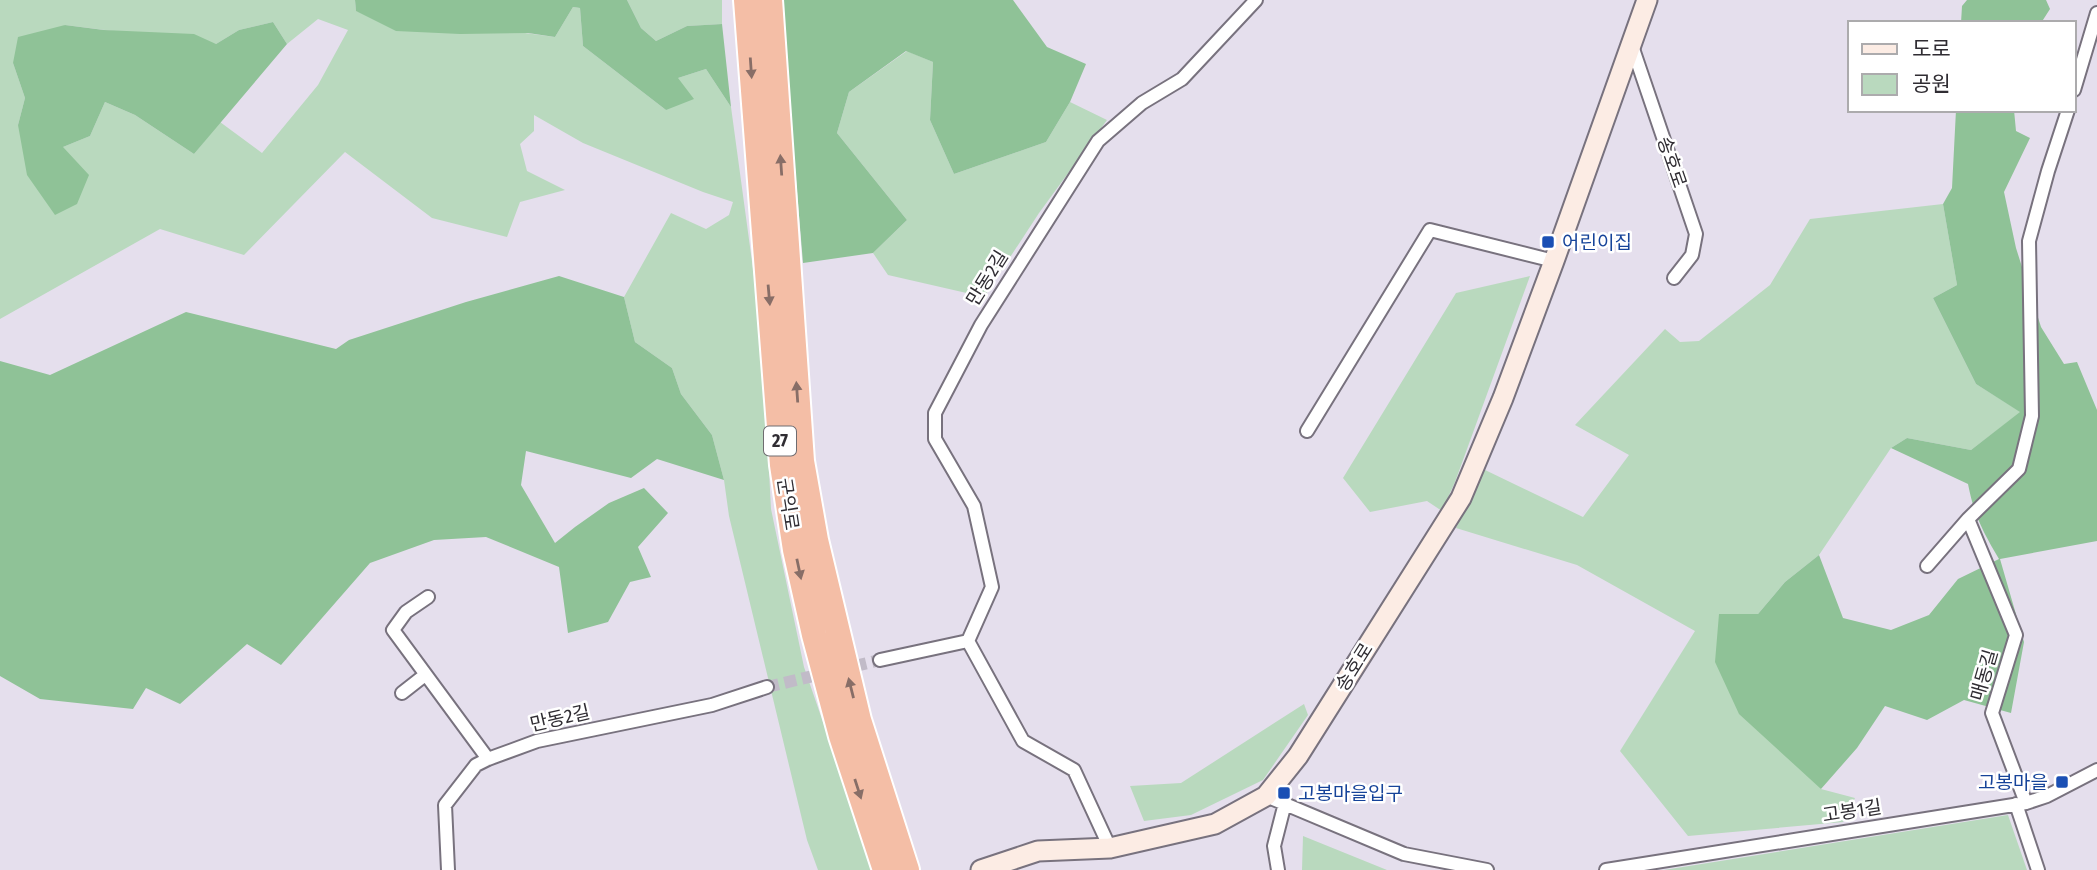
<svg xmlns="http://www.w3.org/2000/svg" width="2097" height="870" viewBox="0 0 2097 870" font-family="'Fira Sans Condensed','Noto Sans KR',sans-serif">
	<style>
		.green { fill: #b9d9be; fill-rule: evenodd }
		.forest { fill: #8fc297 }
		.lines { fill: none; stroke-linecap: round; stroke-linejoin: round }
		.street-tunnel { stroke: #c1bbc8; stroke-width: 12; stroke-dasharray: 12 6; stroke-linecap: butt }
		.street-casing { stroke: #78727e; stroke-width: 16 }
		.secondary-casing { stroke: #78727e; stroke-width: 23 }
		.highway-casing { stroke: #fff; stroke-width: 28 }
		.street { stroke: #fff; stroke-width: 12 }
		.secondary { stroke: #fcece4; stroke-width: 19 }
		.highway { stroke: #f4bea6; stroke-width: 24 }
		.oneway { fill: #886e67 }
		.transit-dot { fill: #1a4fb4; stroke: #fff; stroke-width: 2.5 }
		.labels { text-anchor: middle; dominant-baseline: central; stroke-width: 5; stroke-linejoin: round; paint-order: stroke }
		.shield { fill: #fff; stroke: #6e6c70; stroke-width: 2 }
		.shield-label { font-size: 18px; font-weight: bold; fill: #302d33 }
		.street-label { font-size: 19px; fill: #302d33; stroke: #fff }
		.transit-label { font-size: 19px; fill: #164399; stroke: #fff; text-anchor: start }
	</style>
	<rect width="100%" height="100%" fill="#e5dfed"/>
	<path class="green" d="M0 0H355L356 11 555 37 573 7 580 8 583 46 666 110 678 78 706 69 731 107 762 335 771 509 804 667 874 870H818L807 840 729 516 724 480 712 435 681 394 672 368 635 342 624 297 671 213 706 229 729 215 733 202 703 192 583 143 534 115V131L520 144 527 171 565 190 520 202 507 237 432 218 345 152 244 255 160 229 0 319ZM318 19 348 30 318 85 262 153 220 122 194 154 135 115 105 102 90 136 63 147 18 125 25 98 13 63 65 25 216 44 239 30 273 22 287 44Z
		M627 0H722V24L687 26 656 41 641 28Z
		M907 51 933 62 930 120 954 174 1046 142 1070 102 1107 120 1039 213 984 297 888 275 873 253 907 220 837 133 849 92Z
		M1943 204 1957 285 1933 298 1976 384 2021 412 1971 450 1907 438 1891 448 1819 555 1785 582 1758 614H1719L1821 789 1855 798 1843 822 1688 836 1620 751 1695 631 1577 565 1456 528 1483 469 1583 517 1629 455 1575 425 1665 329 1680 342 1699 341 1770 285 1810 219Z
		M1530 276 1455 482 1442 511 1427 501 1370 512 1343 478 1456 293Z
		M1304 704 1308 715 1263 780 1191 815 1144 821 1130 786 1181 783Z
		M2008 815 2027 870H1664Z
		M1303 836 1387 870H1302Z"/>
	<path class="forest" d="M355 0H627L641 28 656 41 687 26 722 24 731 107 706 69 678 78 694 99 666 110 583 46 580 8 573 7 555 37 528 33 460 34 396 31 356 11Z
		M781 0H1013L1047 47 1086 64 1070 102 1046 142 954 174 930 120 933 62 906 51 849 92 837 133 907 220 873 253 803 263Z
		M1967 0H2046L2050 9 2041 23H1961L1962 6Z
		M273 22 287 44 194 154 135 115 105 102 90 136 63 147 89 175 77 204 55 215 27 175 18 125 25 98 13 63 18 37 65 25 104 30 194 34 216 44 239 30Z
		M1956 110H2014L2016 131 2030 138 2004 192 2016 248 2041 327 2064 364 2077 362 2097 410V541L2000 559 2024 642 2011 713 1964 700 1927 720 1885 706 1857 748 1821 789 1739 714 1715 662 1719 614H1758L1785 582 1819 555 1843 618 1891 630 1929 615 1958 579 1999 559C1983 532 1974 515 1968 484L1891 448 1907 438 1971 450 2020 412 1976 384 1933 298 1957 285 1943 204 1952 188Z
		M559 276 624 297 635 342 672 368 681 394 712 435 724 480 657 459 631 478 526 451 521 485 555 543 575 527 609 503 644 488 668 513 638 547 651 577 630 582 608 622 568 633 559 567 486 537 434 540 370 563 281 665 247 644 180 704 146 688 133 709 40 699 0 676V361L50 375 186 312 336 349 349 340 466 302Z"/>
	<g class="lines">
		<path class="street-tunnel" d="M767 687 880 660"/>
		<defs>
			<path id="street" d="M1631 43 1696 234 1692 255 1674 278
				M2074 90 2097 13
				M1307 431 1430 230 1554 261
				M1968 519 2016 635 1992 713 2026 803
				M1927 566 1968 519 2019 469 2032 416 2029 241 2048 171 2068 110
				M428 597 406 612 393 630 488 759
				M968 641 992 587 974 506 935 439V413L981 325 1098 141 1142 103 1182 79 1256 0
				M880 660 968 641 1023 741 1074 770 1110 848
				M402 693 425 675
				M1266 796 1404 854 1487 870
				M2016 804 2038 870
				M448 870 445 805 476 765 488 759 537 741 712 705 767 687
				M1278 870 1274 846 1285 803
				M1606 870 2026 803 2047 796 2097 770"/>
			<path id="secondary" d="M981 870 1038 851 1110 848 1215 824 1266 796 1298 756 1461 498 1503 398 1554 261 1647 0"/>
			<path id="highway" d="M746 0 782 465 795 550 814 635 841 736 885 870
				M770 0 802 461 816 540 859 720 907 870"/>
		</defs>
		<use href="#street" class="street-casing"/>
		<use href="#secondary" class="secondary-casing"/>
		<use href="#highway" class="highway-casing"/>
		<use href="#street" class="street"/>
		<use href="#secondary" class="secondary"/>
		<use href="#highway" class="highway"/>
	</g>
	<defs><path id="oneway-solid" d="M-6-.8H1V-3.2L6.5 0L1 3.2V.8H-6Z" transform="scale(1.75)"/></defs>
	<g class="oneway">
		<use href="#oneway-solid" transform="translate(751 68) rotate(86)"/>
		<use href="#oneway-solid" transform="translate(781 165) rotate(-94)"/>
		<use href="#oneway-solid" transform="translate(769 295) rotate(85)"/>
		<use href="#oneway-solid" transform="translate(797 392) rotate(-94)"/>
		<use href="#oneway-solid" transform="translate(799 569) rotate(78)"/>
		<use href="#oneway-solid" transform="translate(851 688) rotate(-104)"/>
		<use href="#oneway-solid" transform="translate(858 789) rotate(72)"/>
	</g>
	<g class="transit-dot">
		<rect x="1541" y="235" width="14" height="14" rx="3.5"/>
		<rect x="2055" y="775" width="14" height="14" rx="3.5"/>
		<rect x="1277" y="786" width="14" height="14" rx="3.5"/>
	</g>
	<g class="labels">
		<rect class="shield" x="764" y="426.5" width="32" height="29" rx="5"/>
		<g class="shield-label">
			<text x="780" y="441">27</text>
		</g>
		<g class="street-label">
			<text transform="translate(1672 162) rotate(71)">송호로</text>
			<text transform="translate(987 278) rotate(-58)">만동2길</text>
			<text transform="translate(788 504) rotate(81)">군익로</text>
			<text transform="translate(1354 667) rotate(-58)">송호로</text>
			<text transform="translate(1984 675) rotate(-74)">매동길</text>
			<text transform="translate(560 718) rotate(-13)">만동2길</text>
			<text transform="translate(1852 811) rotate(-9)">고봉1길</text>
		</g>
		<g class="transit-label">
			<text x="1562" y="242">어린이집</text>
			<text x="2048" y="782" text-anchor="end">고봉마을</text>
			<text x="1298" y="793">고봉마을입구</text>
		</g>
	</g>
	<rect x="1848" y="21" width="228" height="91" fill="#ffffff" stroke="#acabad" stroke-width="2"/>
	<rect x="1862" y="44" width="35" height="10" fill="#fcece4" stroke="#acabad" stroke-width="2"/>
	<text x="1912" y="56" font-size="21" fill="#302d33">도로</text>
	<rect x="1862" y="74" width="35" height="21" fill="#b9d9be" stroke="#acabad" stroke-width="2"/>
	<text x="1912" y="91" font-size="21" fill="#302d33">공원</text>
</svg>
